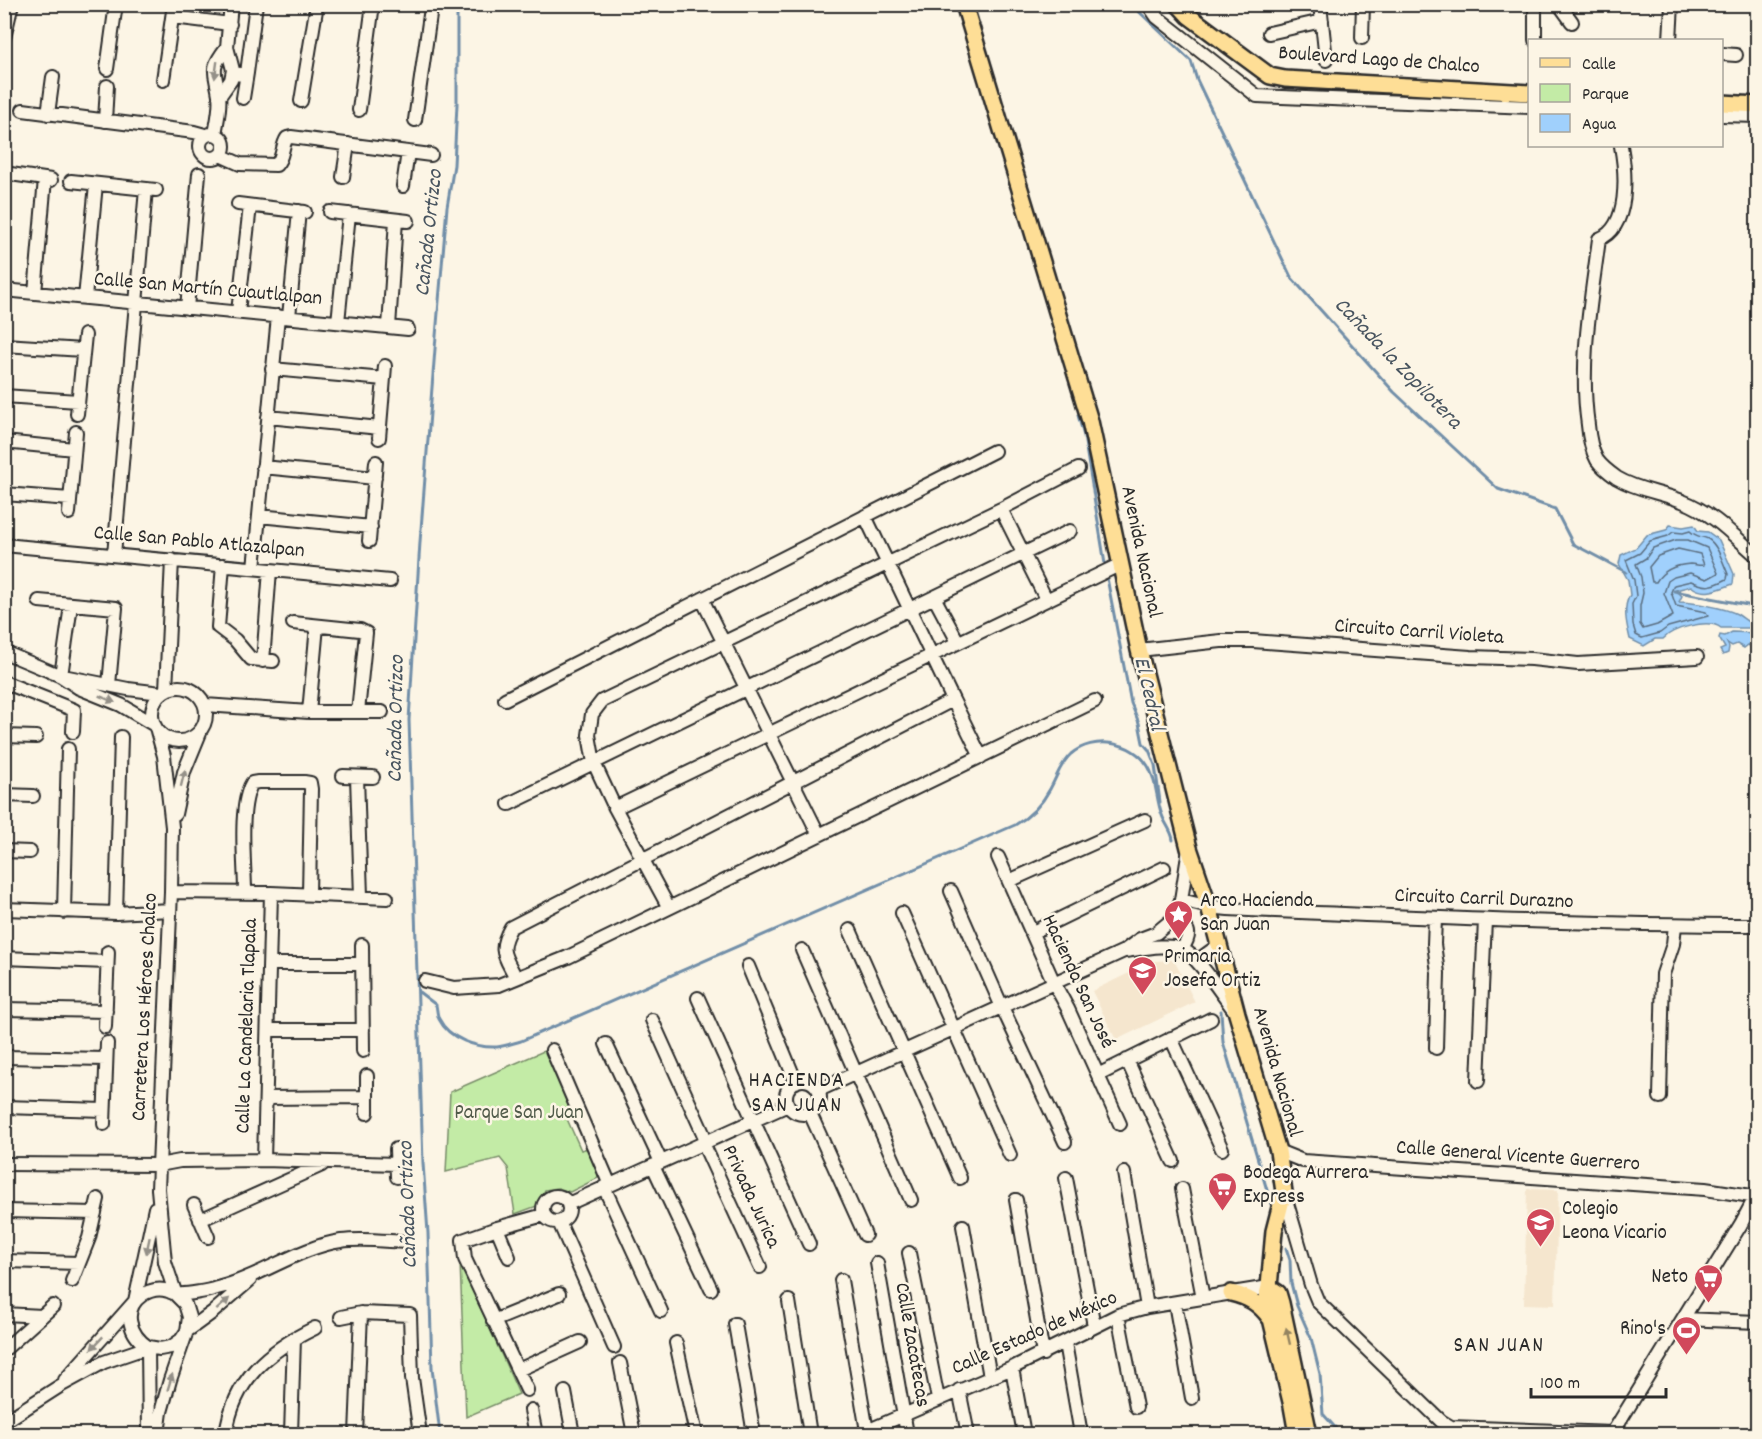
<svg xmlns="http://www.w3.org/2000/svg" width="1762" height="1439" viewBox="0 0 1762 1439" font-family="Dekko,sans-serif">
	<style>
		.built { fill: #f5e6ce }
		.green { fill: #c3eba6; stroke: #778b68; stroke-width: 1.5 }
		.water { fill: #a0d0fc; stroke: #718ea8; stroke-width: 1.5 }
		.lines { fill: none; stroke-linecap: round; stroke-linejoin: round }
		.shore { stroke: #5a6d7f; stroke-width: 1.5 }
		.stream { stroke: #718ea8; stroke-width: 3 }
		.minor-casing { stroke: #2b2b2b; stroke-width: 16 }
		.major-casing { stroke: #2b2b2b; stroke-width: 20 }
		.minor { stroke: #fcf5e5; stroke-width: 12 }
		.major { stroke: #fede96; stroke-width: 15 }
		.oneway { fill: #949088 }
		.oneway2 { fill: #948460 }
		.labels { text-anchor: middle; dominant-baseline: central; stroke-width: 5; stroke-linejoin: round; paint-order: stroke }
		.street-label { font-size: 21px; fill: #2b2b2b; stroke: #fcf5e5 }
		.poi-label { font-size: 21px; fill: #2b2b2b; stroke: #fcf5e5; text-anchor: start }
		.park-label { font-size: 21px; fill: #515b4a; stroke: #fcf5e5 }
		.water-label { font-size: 22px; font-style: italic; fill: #48545f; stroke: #fcf5e5 }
		.neighbourhood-label { font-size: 22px; letter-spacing: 1.5px; fill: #2b2b2b; stroke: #fcf5e5 }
	</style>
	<rect width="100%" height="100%" fill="#fcf5e5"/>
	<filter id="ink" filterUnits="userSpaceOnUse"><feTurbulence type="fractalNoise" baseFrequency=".0167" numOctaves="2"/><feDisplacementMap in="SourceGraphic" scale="12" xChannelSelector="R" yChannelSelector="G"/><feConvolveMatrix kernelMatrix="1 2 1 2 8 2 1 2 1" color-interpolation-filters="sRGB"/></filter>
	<g filter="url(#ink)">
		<path class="built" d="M1174 960 1195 1002 1116 1040 1092 991 1154 961Z
			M1527 1189 1558 1190 1555 1305 1524 1304Z"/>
		<path class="green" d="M546 1050 575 1116 567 1119 581 1150 588 1148 598 1171V1178L570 1192 558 1188 545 1190 537 1206 515 1214 508 1168 500 1158 446 1172 450 1092Z
			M460 1262 519 1394 466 1417Z"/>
		<path class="water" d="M1670 525 1683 527 1694 525 1698 531 1708 532 1719 540 1734 574 1733 584C1718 589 1704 597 1691 586L1676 590 1682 596 1679 602C1692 602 1725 608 1737 614 1744 618 1749 624 1757 626V628H1721C1709 618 1673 628 1663 639H1655L1644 646 1630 639C1627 626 1622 607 1630 595L1628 580 1619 564 1621 555 1636 548 1647 535 1666 530Z
			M1732 632 1757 633V653L1753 652 1752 647 1748 645 1744 648 1737 644 1732 646 1727 643 1729 647 1728 653 1723 655 1720 650 1725 648 1719 638 1720 635 1725 636Z"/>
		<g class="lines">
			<path class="shore" d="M1690 531C1696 537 1701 536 1708 539 1718 545 1723 563 1728 574L1727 579C1712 587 1706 588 1691 581L1674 585 1671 592 1676 606 1706 612 1708 616 1668 627 1660 633 1642 638 1636 635 1633 625 1632 604 1636 596 1634 580 1626 560 1640 553 1650 541 1668 536 1673 532 1683 533Z
				M1676 540H1688L1707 548 1718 573 1707 579 1690 573 1674 577 1668 581 1664 593 1673 616 1657 625 1643 629 1640 624V606L1643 593 1641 577 1636 564 1646 558 1653 548Z
				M1678 549 1700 554 1704 565C1699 566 1695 564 1690 564 1675 565 1663 570 1656 582H1652L1649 567 1658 556Z"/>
			<path class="stream" d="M1131 4 1191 61 1197 80 1291 277 1394 392 1498 489 1555 509 1573 544 1626 572
				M1078 415 1084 436 1105 564
				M1107 578 1131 703 1139 723 1143 743 1149 750 1155 765 1160 802
				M1674 591 1758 607
				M419 992 436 1005C437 1009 437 1015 439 1019 449 1039 476 1048 497 1047 505 1046 513 1043 521 1041L1015 825C1029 817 1042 804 1050 789 1057 777 1060 764 1071 754 1093 735 1133 741 1148 766 1157 780 1156 800 1162 815 1165 824 1172 831 1173 840
				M1221 1011 1223 1042 1272 1207
				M1286 1248 1290 1260 1291 1283 1297 1306 1311 1338 1320 1374 1323 1414 1341 1434
				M440 1434 432 1368 428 1233 423 1163 409 720 420 542 436 336 447 207 454 165 457 104V4"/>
			<defs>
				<path id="minor" d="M1148 4 1157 17 1257 96 1530 107
					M1320 4 1326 60
					M1559 4 1572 22
					M173 17 230 24
					M1269 33 1322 21
					M4 38 12 4
					M1362 38 1363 4
					M1535 40V4
					M1670 40 1672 4
					M1722 54 1736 55
					M107 69 116 4
					M232 75 247 73 256 4
					M163 80 174 4
					M219 97 231 80 233 70 227 47 231 4
					M243 98 247 73
					M301 101 317 4
					M23 110 194 132 205 135
					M359 110 373 4
					M48 114 53 77
					M1722 115 1758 116
					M415 120 431 8 429 4
					M105 121 107 86
					M200 146a12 12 0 1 1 24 0a12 12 0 1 1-24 0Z
					M215 134C217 122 221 107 219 95 215 70 209 70 227 47
					M1621 146C1626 173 1630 227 1599 239 1591 301 1579 363 1588 425 1589 437 1591 449 1597 460 1602 467 1610 473 1617 478 1637 490 1660 492 1682 501 1712 512 1734 536 1758 557
					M220 155 240 164 276 165C284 157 281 147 287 138L291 137 431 155
					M4 173 51 180
					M343 177 348 144
					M71 181 156 190
					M403 186 408 152
					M238 204 305 212
					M330 212 408 221
					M4 290 408 329
					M35 293 45 179
					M85 298 96 184
					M187 308 199 174
					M238 312 250 206
					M289 317 299 211
					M338 322 349 214
					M389 327 396 220
					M4 345 83 350
					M272 369 384 379
					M4 396 78 401
					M77 414 85 335
					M268 417 380 428
					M379 438 385 366
					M4 442 74 449
					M263 467 375 478
					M4 494 70 499
					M1001 509 1046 599
					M69 513 76 432
					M259 516 371 527
					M865 516 953 700
					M369 541 376 462
					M4 545 390 581
					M114 555 146 189
					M223 565 218 627 235 640 251 659 273 661
					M254 568 278 316
					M934 597 958 642
					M702 599 819 835
					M39 601 116 608 109 685
					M293 623 360 630 366 633 358 712
					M1139 650 1221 641H1253L1470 657 1532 659 1578 664 1697 657
					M4 652 61 676 79 688 121 705 153 724
					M263 661 270 570
					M61 676 71 605
					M68 677 128 689 161 693
					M4 682 74 710 73 732
					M152 714a27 27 0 1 1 54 0a27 27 0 1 1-54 0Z
					M166 690 172 560
					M505 699 994 451
					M205 705 309 712H382
					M309 712 317 626
					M157 731 164 756 172 827 171 892 158 1189 165 1262 176 1295 185 1304 189 1317 187 1331 170 1380 161 1412 158 1434
					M4 736 36 737
					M343 776 373 777
					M357 777 361 896
					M4 795 33 796
					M509 804 1070 531
					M615 808 1121 564
					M175 814 184 772 200 733
					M4 851 30 852
					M998 857 1054 983 1068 1009 1120 1124
					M1009 881 1145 820
					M951 891 1002 1007 1065 1142
					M171 892 271 893 387 898
					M245 892C245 863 238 807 252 783L258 782H304L310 783 311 789 309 894
					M1181 900 1209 907 1228 909C1404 917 1581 925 1758 925
					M669 908 615 808 594 763 589 735 592 714 602 701 1001 509 1078 469
					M4 909 116 913 170 910
					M64 912 68 749
					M116 913 121 737
					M902 913 1010 1155
					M1173 919C1189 927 1193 933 1182 949
					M1435 919 1434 944 1438 973 1436 1048
					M850 930 960 1178
					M1033 932 1164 868
					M362 945 363 1051
					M802 950 911 1200
					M1125 951C1141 949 1167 943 1182 949 1197 955 1223 996 1234 1010
					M4 958 107 962
					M1197 961 1219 945
					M271 964H362
					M748 966 796 1082
					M516 978C505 956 497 951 511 927L953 700 981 757
					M425 981 454 988 499 985 568 957 1095 701
					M698 998 809 1244
					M4 1009 106 1011
					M652 1020 707 1142
					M105 1027 108 952
					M268 1030H363
					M1171 1038 1222 1149
					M606 1044 661 1162
					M552 1050 610 1185
					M4 1057 106 1059
					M1127 1060 1173 1161
					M1098 1075 1211 1019
					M367 1076V1113
					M786 1097a17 17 0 1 1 34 0a17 17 0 1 1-34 0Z
					M1478 1081 1485 920
					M819 1090 1124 951 1140 939 1156 933 1173 919 1181 900 1189 849
					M1660 1097 1663 974 1673 944 1675 925
					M266 1098 367 1097
					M4 1107 104 1110
					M810 1113 865 1235
					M104 1124 107 1043
					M703 1143 760 1267
					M396 1149 397 1177
					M1278 1151 1303 1161 1705 1189 1758 1197
					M264 1160 271 893
					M4 1164 159 1165 180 1161 264 1160 397 1164
					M653 1166 711 1289
					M1124 1173 1147 1307
					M1066 1178 1094 1326
					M604 1187 661 1311
					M1182 1189 1203 1298
					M1284 1193 1311 1285 1318 1302 1441 1421 1451 1427 1613 1433
					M543 1209a13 13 0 1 1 26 0a13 13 0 1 1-26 0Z
					M1016 1200 1043 1354
					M568 1204 788 1105
					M194 1205 208 1237
					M4 1211 95 1213
					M200 1220 322 1165
					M559 1222 614 1347
					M963 1226 990 1377
					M497 1228 509 1257
					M909 1253 938 1399
					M4 1261 79 1263
					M877 1263 907 1434
					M841 1280 867 1431
					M72 1281 89 1238 98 1199
					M789 1301 810 1434
					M1175 1303 1192 1398
					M4 1314 42 1316
					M1118 1315 1136 1407
					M341 1317 361 1313 410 1315 412 1378 420 1434
					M1683 1319 1758 1322
					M493 1321 559 1294
					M735 1324 754 1434
					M676 1343 696 1434
					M1065 1343 1081 1434
					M148 1347C130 1335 121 1310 142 1295 150 1290 160 1288 168 1291 171 1292 174 1294 177 1294 186 1295 208 1291 217 1288 259 1278 299 1247 341 1241 362 1238 384 1241 405 1242
					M148 1347 149 1434
					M4 1350 53 1306
					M620 1363 634 1434
					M1012 1368 1024 1434
					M518 1370 580 1342
					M65 1380 135 1301 155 1208
					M527 1390 465 1259 463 1240 497 1228 544 1215
					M959 1390 968 1434
					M565 1392 573 1434
					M531 1410 536 1434
					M4 1422 60 1386 104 1362 148 1347 160 1349 171 1347 181 1340 187 1331 213 1312 250 1280
					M226 1434C233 1380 269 1350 315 1328
					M291 1434 294 1338
					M356 1434 361 1313
					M860 1434 1012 1368 1118 1315 1147 1307 1269 1287
					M1612 1434 1741 1224 1758 1192"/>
				<path id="major" d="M964 4 1090 421 1139 650 1189 848 1209 907 1237 1014 1278 1151 1284 1192 1274 1231 1269 1287 1266 1298 1292 1406 1297 1434
					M1178 4 1189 16 1270 76 1285 79 1530 93
					M1722 103 1758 105
					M1269 1287 1278 1293 1281 1303 1309 1434
					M1231 1293C1248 1297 1259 1303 1270 1318"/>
			</defs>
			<use href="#minor" class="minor-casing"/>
			<use href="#major" class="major-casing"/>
			<use href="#minor" class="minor"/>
			<use href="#major" class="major"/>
		</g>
		<defs><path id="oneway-solid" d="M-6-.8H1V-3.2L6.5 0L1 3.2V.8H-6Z" transform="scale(1.5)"/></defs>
		<g class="oneway">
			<use href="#oneway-solid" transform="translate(216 70) rotate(98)"/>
			<use href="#oneway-solid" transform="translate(107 699) rotate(22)"/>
			<use href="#oneway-solid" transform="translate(183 778) rotate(-76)"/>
			<use href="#oneway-solid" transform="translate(148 1245) rotate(102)"/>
			<use href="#oneway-solid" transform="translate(223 1304) rotate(-42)"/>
			<use href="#oneway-solid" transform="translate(97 1343) rotate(133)"/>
			<use href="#oneway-solid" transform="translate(170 1382) rotate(-73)"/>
		</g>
		<use class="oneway2" href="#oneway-solid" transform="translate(1288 1336) rotate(-103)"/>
	</g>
	<defs>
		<symbol id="sight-pin" viewBox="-11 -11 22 30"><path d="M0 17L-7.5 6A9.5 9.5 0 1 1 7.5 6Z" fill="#d1495b" stroke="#fcf5e5"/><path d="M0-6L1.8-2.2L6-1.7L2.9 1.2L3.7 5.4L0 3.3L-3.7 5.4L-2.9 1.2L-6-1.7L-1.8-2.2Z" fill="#fff"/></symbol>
		<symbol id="school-pin" viewBox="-11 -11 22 30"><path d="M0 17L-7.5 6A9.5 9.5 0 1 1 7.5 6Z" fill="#d1495b" stroke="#fcf5e5"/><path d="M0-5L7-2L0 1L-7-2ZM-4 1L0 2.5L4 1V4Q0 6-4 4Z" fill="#fff"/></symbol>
		<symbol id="supermarket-pin" viewBox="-11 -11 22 30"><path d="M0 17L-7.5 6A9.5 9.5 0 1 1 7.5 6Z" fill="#d1495b" stroke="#fcf5e5"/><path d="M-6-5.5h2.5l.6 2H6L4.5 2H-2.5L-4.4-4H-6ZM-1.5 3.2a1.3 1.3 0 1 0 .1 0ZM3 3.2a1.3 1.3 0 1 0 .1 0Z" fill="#fff"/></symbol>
		<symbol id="stadium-pin" viewBox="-11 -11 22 30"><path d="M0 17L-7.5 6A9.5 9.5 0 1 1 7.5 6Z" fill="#d1495b" stroke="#fcf5e5"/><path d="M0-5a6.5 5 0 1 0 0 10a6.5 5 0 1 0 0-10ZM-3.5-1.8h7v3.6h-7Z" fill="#fff"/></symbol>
	</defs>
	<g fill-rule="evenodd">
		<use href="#sight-pin" x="1162" y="898" width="33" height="45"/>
		<use href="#school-pin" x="1126" y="954" width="33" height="45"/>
		<use href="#supermarket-pin" x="1206" y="1170" width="33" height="45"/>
		<use href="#school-pin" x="1524" y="1206" width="33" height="45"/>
		<use href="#supermarket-pin" x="1692" y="1262" width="33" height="45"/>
		<use href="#stadium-pin" x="1670" y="1314" width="33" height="45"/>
	</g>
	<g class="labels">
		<g class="street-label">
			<text transform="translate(1379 61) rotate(4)">Boulevard Lago de Chalco</text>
			<text transform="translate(208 290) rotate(5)">Calle San Martín Cuautlalpan</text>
			<text transform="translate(199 543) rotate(5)">Calle San Pablo Atlazalpan</text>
			<text transform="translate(1140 552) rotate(78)">Avenida Nacional</text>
			<text transform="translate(1419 633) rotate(4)">Circuito Carril Violeta</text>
			<text transform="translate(1484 900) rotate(2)">Circuito Carril Durazno</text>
			<text transform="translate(1077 982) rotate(65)">Hacienda San José</text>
			<text transform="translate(146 1007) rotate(-87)">Carretera Los Héroes Chalco</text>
			<text transform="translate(248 1026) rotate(-88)">Calle La Candelaria Tlapala</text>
			<text transform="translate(1276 1072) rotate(74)">Avenida Nacional</text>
			<text transform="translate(1518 1157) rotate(4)">Calle General Vicente Guerrero</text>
			<text transform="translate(750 1197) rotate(65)">Privada Jurica</text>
			<text transform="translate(1035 1334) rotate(-24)">Calle Estado de México</text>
			<text transform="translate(911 1345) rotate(80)">Calle Zacatecas</text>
		</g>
		<g class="poi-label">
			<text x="1200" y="902">Arco Hacienda<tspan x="1200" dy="24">San Juan</tspan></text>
			<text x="1164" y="958">Primaria<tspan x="1164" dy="24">Josefa Ortiz</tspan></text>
			<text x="1243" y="1174">Bodega Aurrera<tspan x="1243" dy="24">Express</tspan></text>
			<text x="1562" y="1210">Colegio<tspan x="1562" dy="24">Leona Vicario</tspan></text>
			<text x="1688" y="1278" text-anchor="end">Neto</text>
			<text x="1666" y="1330" text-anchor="end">Rino's</text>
		</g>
		<g class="park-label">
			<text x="519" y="1114">Parque San Juan</text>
		</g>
		<g class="water-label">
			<text transform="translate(430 233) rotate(-84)">Cañada Ortizco</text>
			<text transform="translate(1397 364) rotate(46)">Cañada la Zopilotera</text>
			<text transform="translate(1148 694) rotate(77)">El Cedral</text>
			<text transform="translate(397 719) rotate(-89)">Cañada Ortizco</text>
			<text transform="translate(409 1205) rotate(-92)">Cañada Ortizco</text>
		</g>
		<g class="neighbourhood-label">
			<text x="797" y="1081">HACIENDA<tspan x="797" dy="25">SAN JUAN</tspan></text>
			<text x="1499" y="1346">SAN JUAN</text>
		</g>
	</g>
	<rect width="1762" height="1439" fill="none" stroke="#fcf5e5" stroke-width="24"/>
	<rect x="12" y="12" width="1738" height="1415" fill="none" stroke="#2b2b2b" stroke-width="2" filter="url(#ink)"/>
	<rect x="1528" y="39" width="195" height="108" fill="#fcf5e5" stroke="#a8a49b" stroke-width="1.5"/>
	<rect x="1540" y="58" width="30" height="9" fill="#fede96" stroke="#a8a49b" stroke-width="1.5"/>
	<text x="1582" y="69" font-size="18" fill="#2b2b2b">Calle</text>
	<rect x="1540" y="84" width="30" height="18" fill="#c3eba6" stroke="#a8a49b" stroke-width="1.5"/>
	<text x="1582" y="99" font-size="18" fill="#2b2b2b">Parque</text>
	<rect x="1540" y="114" width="30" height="18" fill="#a0d0fc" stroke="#a8a49b" stroke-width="1.5"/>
	<text x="1582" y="129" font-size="18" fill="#2b2b2b">Agua</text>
	<path d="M1531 1388v9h135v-9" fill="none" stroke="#2b2b2b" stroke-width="3"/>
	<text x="1540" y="1388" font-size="18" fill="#2b2b2b" stroke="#fcf5e5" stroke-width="4.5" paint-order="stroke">100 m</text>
</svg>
